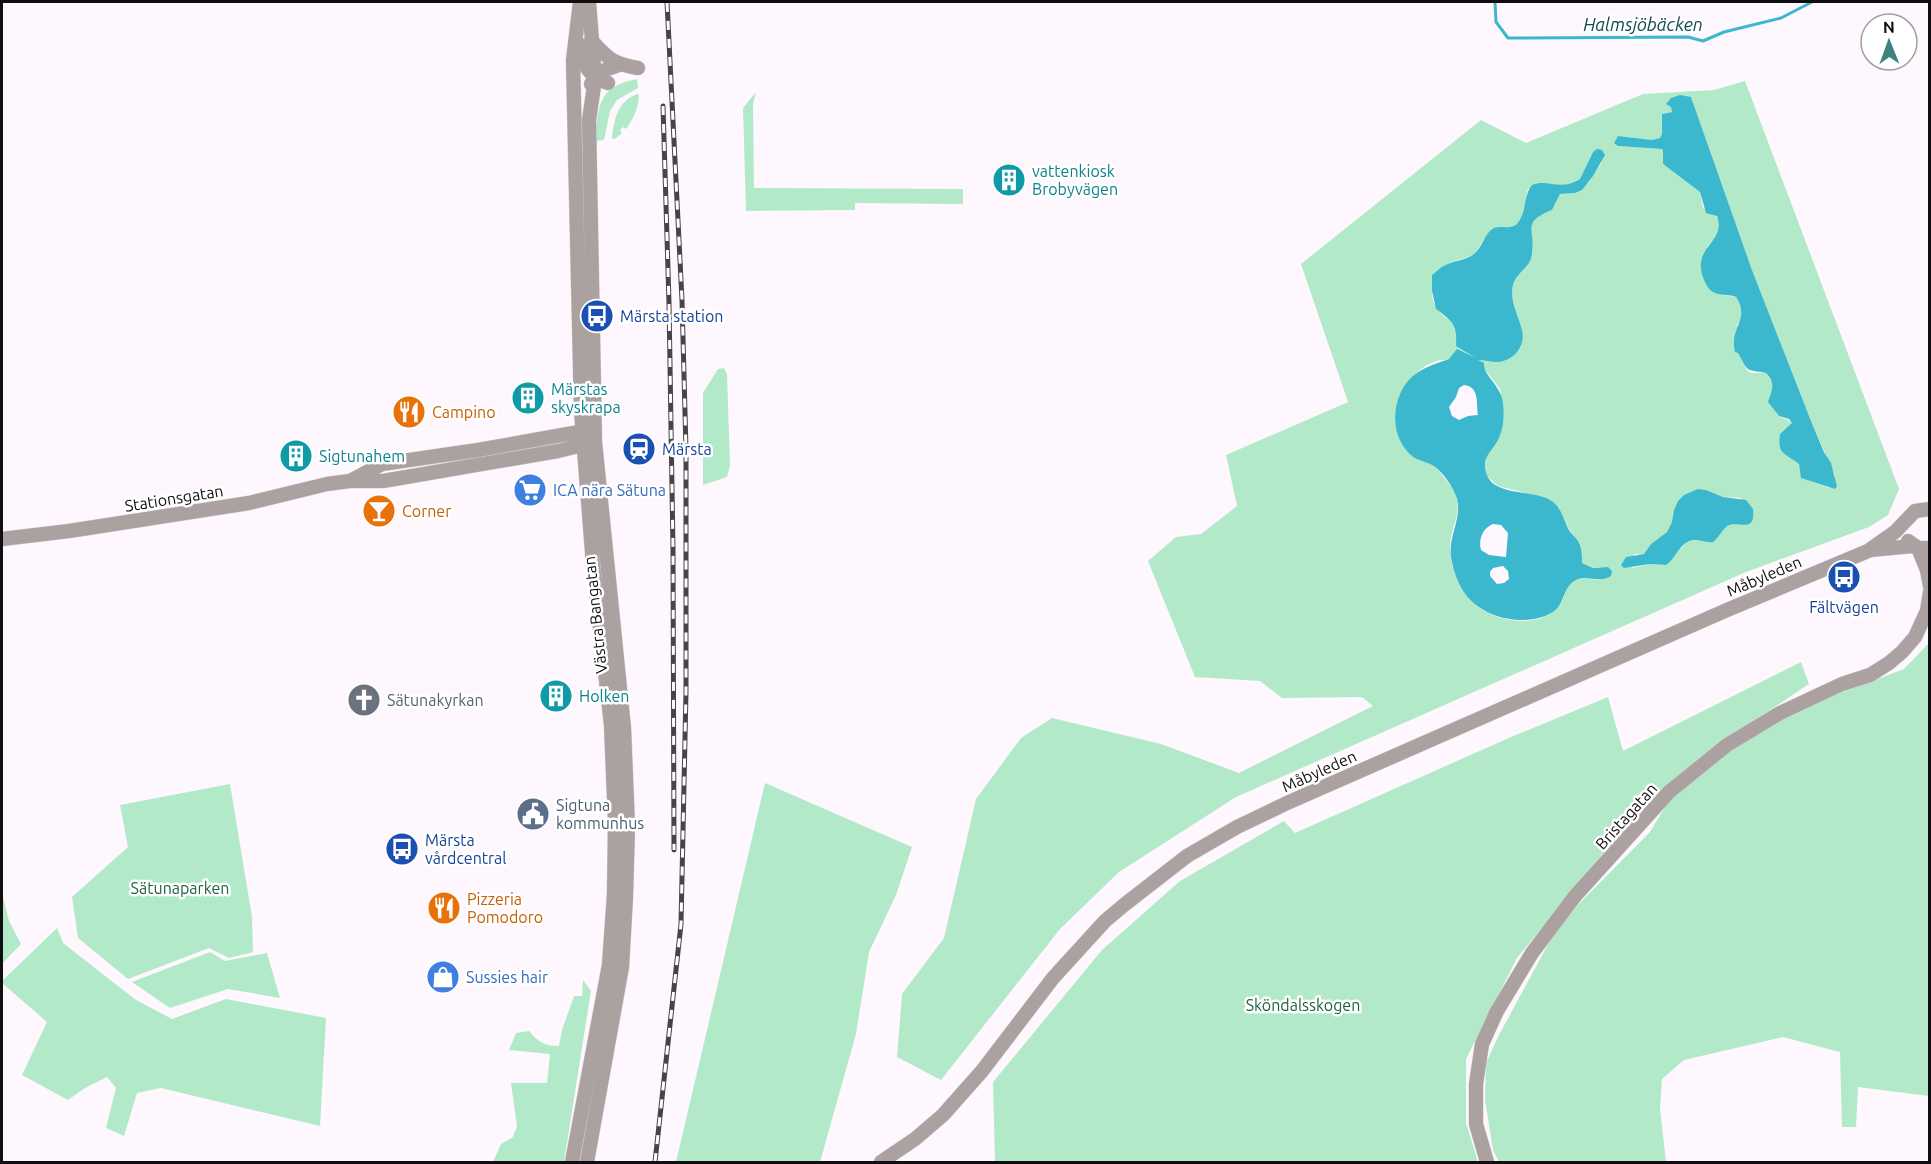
<svg xmlns="http://www.w3.org/2000/svg" width="1931" height="1164" viewBox="0 0 1931 1164" font-family="Ubuntu,sans-serif">
	<style>
		.green { fill: #b2eac9; fill-rule: evenodd }
		.water { fill: #3cb8ce; fill-rule: evenodd }
		.lines { fill: none; stroke-linecap: round; stroke-linejoin: round }
		.stream { stroke: #3cb8ce; stroke-width: 3 }
		.minor-casing { stroke: #d8d2d7; stroke-width: 15 }
		.minor { stroke: #aaa1a0; stroke-width: 14 }
		.rail-casing { stroke: #484347; stroke-width: 5 }
		.rail { stroke: #fff; stroke-width: 3; stroke-dasharray: 9; stroke-linecap: butt }
		.labels { text-anchor: middle; dominant-baseline: central; stroke-width: 5; stroke-linejoin: round; paint-order: stroke }
		.culture-label { font-size: 16px; fill: #0d838f; stroke: #fff; text-anchor: start }
		.transit-label { font-size: 16px; fill: #164399; stroke: #fff; text-anchor: start }
		.food-label { font-size: 16px; fill: #c56008; stroke: #fff; text-anchor: start }
		.shop-label { font-size: 16px; fill: #366cbe; stroke: #fff; text-anchor: start }
		.street-label { font-size: 16px; fill: #120d11; stroke: #fff }
		.worship-label { font-size: 16px; fill: #5b616d; stroke: #fff; text-anchor: start }
		.service-label { font-size: 16px; fill: #4e5e75; stroke: #fff; text-anchor: start }
		.park-label { font-size: 16px; fill: #216142; stroke: #fff }
		.water-label { font-size: 18px; font-style: italic; fill: #134852; stroke: #fff }
	</style>
	<rect width="100%" height="100%" fill="#fef7fd"/>
	<path class="green" d="M637 79 638 88 617 100 610 111 604 140 595 141C598 106 598 86 637 79Z
		M1745 81 1899 489 1888 515 1869 527 1746 572 1236 797 1119 872 1060 929 941 1080 897 1057 902 994 944 938 976 799 1021 738 1052 718 1161 744 1239 773 1373 706 1362 697 1282 698 1260 681 1195 677 1148 561 1176 537 1201 534 1237 506 1226 455 1348 402 1301 264 1481 120 1526 143 1643 94 1714 90ZM1691 97 1752 270 1811 421 1835 475 1830 488 1802 478 1799 464 1792 458V423C1787 418 1782 419 1778 415 1774 411 1772 400 1770 395L1773 390V383L1766 373H1751L1747 370 1738 353 1737 325 1743 316V309L1736 297 1722 295 1707 247C1713 240 1726 226 1716 216 1714 213 1707 211 1703 208L1700 192 1663 164V151L1662 149 1618 146V136L1652 140 1660 138 1662 135V114L1672 112 1671 107ZM1593 152 1602 162 1587 184 1575 193 1560 194 1552 210C1516 225 1539 235 1531 259 1526 273 1511 274 1512 294 1513 307 1520 318 1522 330 1523 336 1521 343 1520 348L1456 346C1457 312 1444 325 1434 303 1430 295 1433 283 1433 274L1452 262 1472 256 1476 252 1484 239 1497 227C1501 227 1509 228 1513 227 1524 223 1525 199 1528 189L1565 185 1580 179ZM1449 359 1483 367 1500 389 1503 413 1486 457 1485 465 1486 475 1498 486 1542 497 1559 508 1568 527 1581 546 1582 563 1594 568 1601 567 1599 580C1590 578 1580 576 1572 582 1563 589 1565 602 1557 609 1532 631 1484 620 1466 595 1457 584 1450 563 1450 548 1450 525 1464 515 1454 490L1395 415C1401 391 1413 367 1440 360 1443 360 1446 360 1449 359ZM1698 489 1706 490 1723 497 1741 498 1733 523 1724 528 1717 539C1708 541 1694 539 1687 542L1666 565 1650 564 1632 568 1634 554H1644L1651 544 1667 532 1672 522Z
		M756 92 753 104 754 188 963 189V204L855 203V210L746 211 743 108Z
		M637 94 639 95C638 109 634 118 626 129L623 127 620 130 622 133 615 139 612 138C614 119 618 101 637 94Z
		M724 368 727 374 730 466 727 477 703 485V393L718 369Z
		M1929 643V1096L1858 1087 1856 1127H1842L1840 1052 1783 1037 1684 1060 1662 1079 1660 1108 1666 1162H1499L1493 1150 1485 1100 1486 1063 1499 1035 1559 924 1650 832 1674 792 1745 736 1829 697 1904 669Z
		M1801 662 1809 684 1737 732 1668 786 1600 857 1517 958 1466 1059V1123L1478 1162H995L993 1082 1102 950 1180 881 1284 821 1295 833 1511 737 1608 697 1623 751Z
		M765 783 912 847 896 895 869 952 856 1034 820 1162H676Z
		M230 784 252 917 253 952 229 958 209 948 128 979 78 938 72 897 128 847 120 805Z
		M2 893 9 921 21 944 2 964Z
		M57 928 63 943 136 1000 172 1019 226 999 326 1018 320 1126 161 1088 137 1093 124 1136 106 1128 116 1088 107 1077 85 1088 68 1100 22 1075 47 1022 2 983V981Z
		M210 952 225 961 267 953 280 998 228 989 170 1008 132 982Z
		M583 980 591 991 564 1162H493L501 1144 513 1137 517 1126 511 1083H547L550 1054 509 1050 516 1033 529 1031C538 1042 545 1046 559 1046L562 1030 574 996H582Z"/>
	<path class="water" d="M1680 95 1691 97 1752 270 1811 421 1824 452 1831 463 1837 486 1835 489 1801 478 1799 464C1785 453 1777 455 1780 434L1792 423 1789 419 1779 416 1768 402C1772 390 1776 383 1766 373 1745 369 1749 373 1738 353L1735 352C1729 326 1751 320 1736 297 1729 294 1720 296 1713 292 1708 289 1705 283 1703 277 1692 246 1727 242 1717 216L1706 213 1700 192 1663 164V151L1662 149 1618 146 1614 143 1618 136 1652 140 1660 138 1662 134V114L1672 112 1671 107 1666 104 1671 98Z
		M1597 149 1602 150 1605 155 1593 176 1582 190 1575 193 1560 194 1552 210C1520 223 1536 230 1532 254 1531 268 1516 272 1513 285 1509 301 1519 315 1522 330 1526 347 1513 361 1497 362 1491 362 1484 360 1478 360L1484 363C1483 376 1501 385 1503 403 1504 413 1504 426 1500 435 1496 449 1481 455 1486 472 1492 497 1532 489 1550 500 1562 507 1563 519 1569 530 1573 536 1578 539 1580 545 1582 550 1582 557 1582 563L1593 568 1608 567 1612 571 1611 576C1599 584 1587 574 1576 580 1562 587 1565 605 1553 612 1527 628 1484 619 1466 595 1458 585 1453 570 1451 557 1448 537 1462 519 1457 499 1454 488 1443 472 1434 466 1428 462 1419 461 1413 457 1397 444 1392 423 1397 403 1406 373 1423 368 1449 359L1457 349 1476 358 1456 346C1457 324 1453 322 1436 309L1432 291V275C1437 271 1442 266 1448 264 1457 260 1467 260 1474 254 1483 247 1484 233 1494 228 1501 225 1511 230 1517 224 1527 212 1523 196 1532 185 1549 178 1558 192 1580 179L1593 152ZM1464 385C1480 387 1476 403 1478 415L1468 416 1459 420 1452 416 1449 407 1456 397 1459 388ZM1493 524 1501 525 1508 533 1506 557 1489 555 1481 550C1478 539 1483 528 1493 524ZM1503 566 1508 571 1509 579 1504 583 1497 584 1490 576V572L1493 568Z
		M1698 489 1706 490 1723 497 1746 500 1753 509C1756 536 1736 518 1726 527 1721 531 1719 538 1713 542 1706 543 1701 540 1694 540 1680 541 1676 559 1666 565L1650 564 1624 568 1621 565 1626 557 1644 554 1651 544 1667 532 1672 522 1674 510 1678 501 1684 495Z"/>
	<g class="lines">
		<path class="stream" d="M1495 2 1496 22 1508 38 1688 37 1703 41 1724 32 1781 18 1812 2"/>
		<defs>
			<path id="minor" d="M591 40C607 58 613 64 638 68
				M578 43C584 65 587 76 608 83
				M591 84 605 70 619 65
				M352 480 382 464 478 450 590 430
				M2 539 69 531 249 503 327 484 350 481H383L558 451 591 443
				M1908 541 1918 548H1930
				M1918 548 1927 570 1930 586
				M1870 550 1913 546
				M572 1162 609 965 614 894 615 823 611 725 593 565 581 411 573 60 580 2
				M587 1162 622 967 626 897 628 826 624 728 595 442 589 120 595 79 589 2
				M881 1162 915 1139 943 1115 982 1071 1053 978 1105 921 1124 905 1187 856 1237 827 1287 803 1727 610 1868 551 1895 532 1915 511 1930 509
				M1487 1162 1476 1124V1084L1482 1044 1497 1011 1532 953 1575 896 1669 792 1727 745 1780 713 1842 684 1870 675 1889 663 1902 652 1915 637 1927 611 1930 592"/>
		</defs>
		<use href="#minor" class="minor-casing"/>
		<use href="#minor" class="minor"/>
		<defs>
			<path id="rail" d="M663 106 669 303 673 549 674 850
				M655 1162 681 924 686 692V450L682 300 667 2"/>
		</defs>
		<use href="#rail" class="rail-casing"/>
		<use href="#rail" class="rail"/>
	</g>
	<defs>
		<symbol id="building-disc" viewBox="-11 -11 22 22"><circle r="9.5" fill="#0f9aa8" stroke="#fff"/><path d="M-4-6H4V6H1V3H-1V6H-4ZM-2.5-4.3h1.7v1.8h-1.7ZM.8-4.3h1.7v1.8H.8ZM-2.5-1h1.7V.8h-1.7ZM.8-1h1.7V.8H.8Z" fill="#fff"/></symbol>
		<symbol id="bus-disc" viewBox="-11 -11 22 22"><circle r="9.5" fill="#1a4fb4" stroke="#fff"/><path d="M-5-6H5V4H4V6H2V4H-2V6H-4V4H-5ZM-3.5-4V0h7V-4ZM-3.5 1.2v1.5H-2V1.2ZM2 1.2v1.5H3.5V1.2Z" fill="#fff"/></symbol>
		<symbol id="restaurant-disc" viewBox="-11 -11 22 22"><circle r="9.5" fill="#e8710a" stroke="#fff"/><path d="M-5-6h1v4h1v-4h1v4h1v-4h1v5L-1.5 .5V6h-2V.5L-5-1ZM5-6V6H3V1.5H1.5Q1.5-4 5-6Z" fill="#fff"/></symbol>
		<symbol id="station-disc" viewBox="-11 -11 22 22"><circle r="9.5" fill="#1a4fb4" stroke="#fff"/><path d="M-3-6H3Q5-6 5-4V2Q5 4 3 4L4.5 6H3L1.5 4h-3L-3 6H-4.5L-3 4Q-5 4-5 2V-4Q-5-6-3-6ZM-3.5-4v3h7v-3ZM-3.5 1v1.5H-2V1ZM2 1v1.5H3.5V1Z" fill="#fff"/></symbol>
		<symbol id="supermarket-disc" viewBox="-11 -11 22 22"><circle r="9.5" fill="#3f7fe0" stroke="#fff"/><path d="M-6-5.5h2.5l.6 2H6L4.5 2H-2.5L-4.4-4H-6ZM-1.5 3.2a1.3 1.3 0 1 0 .1 0ZM3 3.2a1.3 1.3 0 1 0 .1 0Z" fill="#fff"/></symbol>
		<symbol id="bar-disc" viewBox="-11 -11 22 22"><circle r="9.5" fill="#e8710a" stroke="#fff"/><path d="M-6-5H6L.8 .8V4.5H3.5V6h-7V4.5H-.8V.8Z" fill="#fff"/></symbol>
		<symbol id="church-disc" viewBox="-11 -11 22 22"><circle r="9.5" fill="#6b7280" stroke="#fff"/><path d="M-1.2-6h2.4v3.5h3.3v2.4h-3.3V6h-2.4V-.1h-3.3v-2.4h3.3Z" fill="#fff"/></symbol>
		<symbol id="civic-disc" viewBox="-11 -11 22 22"><circle r="9.5" fill="#5c6f8a" stroke="#fff"/><path d="M-.6-6.5H3V-4.5H.6V-3L4-1V1h2V6H-6V1h2V-1L-.6-3ZM-1.2 2.5V6h2.4V2.5Z" fill="#fff"/></symbol>
		<symbol id="shop-disc" viewBox="-11 -11 22 22"><circle r="9.5" fill="#3f7fe0" stroke="#fff"/><path d="M-5-2.5h2.3a2.7 3.5 0 0 1 5.4 0H5L5.5 6h-11ZM-1.5-2.5h3a1.5 2.3 0 0 0-3 0Z" fill="#fff"/></symbol>
	</defs>
	<g fill-rule="evenodd">
		<use href="#building-disc" x="990" y="161" width="38" height="38"/>
		<use href="#bus-disc" x="578" y="297" width="38" height="38"/>
		<use href="#building-disc" x="509" y="379" width="38" height="38"/>
		<use href="#restaurant-disc" x="390" y="393" width="38" height="38"/>
		<use href="#station-disc" x="620" y="430" width="38" height="38"/>
		<use href="#building-disc" x="277" y="437" width="38" height="38"/>
		<use href="#supermarket-disc" x="511" y="471" width="38" height="38"/>
		<use href="#bar-disc" x="360" y="492" width="38" height="38"/>
		<use href="#bus-disc" x="1825" y="558" width="38" height="38"/>
		<use href="#building-disc" x="537" y="677" width="38" height="38"/>
		<use href="#church-disc" x="345" y="681" width="38" height="38"/>
		<use href="#civic-disc" x="514" y="795" width="38" height="38"/>
		<use href="#bus-disc" x="383" y="830" width="38" height="38"/>
		<use href="#restaurant-disc" x="425" y="889" width="38" height="38"/>
		<use href="#shop-disc" x="424" y="958" width="38" height="38"/>
	</g>
	<g class="labels">
		<g class="culture-label">
			<text x="1032" y="171">vattenkiosk<tspan x="1032" dy="18">Brobyvägen</tspan></text>
			<text x="551" y="389">Märstas<tspan x="551" dy="18">skyskrapa</tspan></text>
			<text x="319" y="456">Sigtunahem</text>
			<text x="579" y="696">Holken</text>
		</g>
		<g class="transit-label">
			<text x="620" y="316">Märsta station</text>
			<text x="662" y="449">Märsta</text>
			<text x="1844" y="607" text-anchor="middle">Fältvägen</text>
			<text x="425" y="840">Märsta<tspan x="425" dy="18">vårdcentral</tspan></text>
		</g>
		<g class="food-label">
			<text x="432" y="412">Campino</text>
			<text x="402" y="511">Corner</text>
			<text x="467" y="899">Pizzeria<tspan x="467" dy="18">Pomodoro</tspan></text>
		</g>
		<g class="shop-label">
			<text x="553" y="490">ICA nära Sätuna</text>
			<text x="466" y="977">Sussies hair</text>
		</g>
		<g class="street-label">
			<text transform="translate(174 498) rotate(-9)">Stationsgatan</text>
			<text transform="translate(1764 576) rotate(-23)">Måbyleden</text>
			<text transform="translate(595 615) rotate(-96)">Västra Bangatan</text>
			<text transform="translate(1319 771) rotate(-24)">Måbyleden</text>
			<text transform="translate(1626 816) rotate(-48)">Bristagatan</text>
		</g>
		<g class="worship-label">
			<text x="387" y="700">Sätunakyrkan</text>
		</g>
		<g class="service-label">
			<text x="556" y="805">Sigtuna<tspan x="556" dy="18">kommunhus</tspan></text>
		</g>
		<g class="park-label">
			<text x="180" y="888">Sätunaparken</text>
			<text x="1303" y="1005">Sköndalsskogen</text>
		</g>
		<g class="water-label">
			<text x="1643" y="24">Halmsjöbäcken</text>
		</g>
	</g>
	<rect width="1931" height="1164" fill="none" stroke="#120d11" stroke-width="6"/>
	<g transform="translate(1889 42) rotate(359)"><circle r="28" fill="#ffffff" stroke="#a09ea0" stroke-width="1.5"/>
	<path d="M0-4.5L10 22L0 15L-10 22Z" fill="#3b8381"/>
	<text y="-9" font-size="16" font-weight="bold" text-anchor="middle" fill="#120d11">N</text>
	</g>
</svg>
